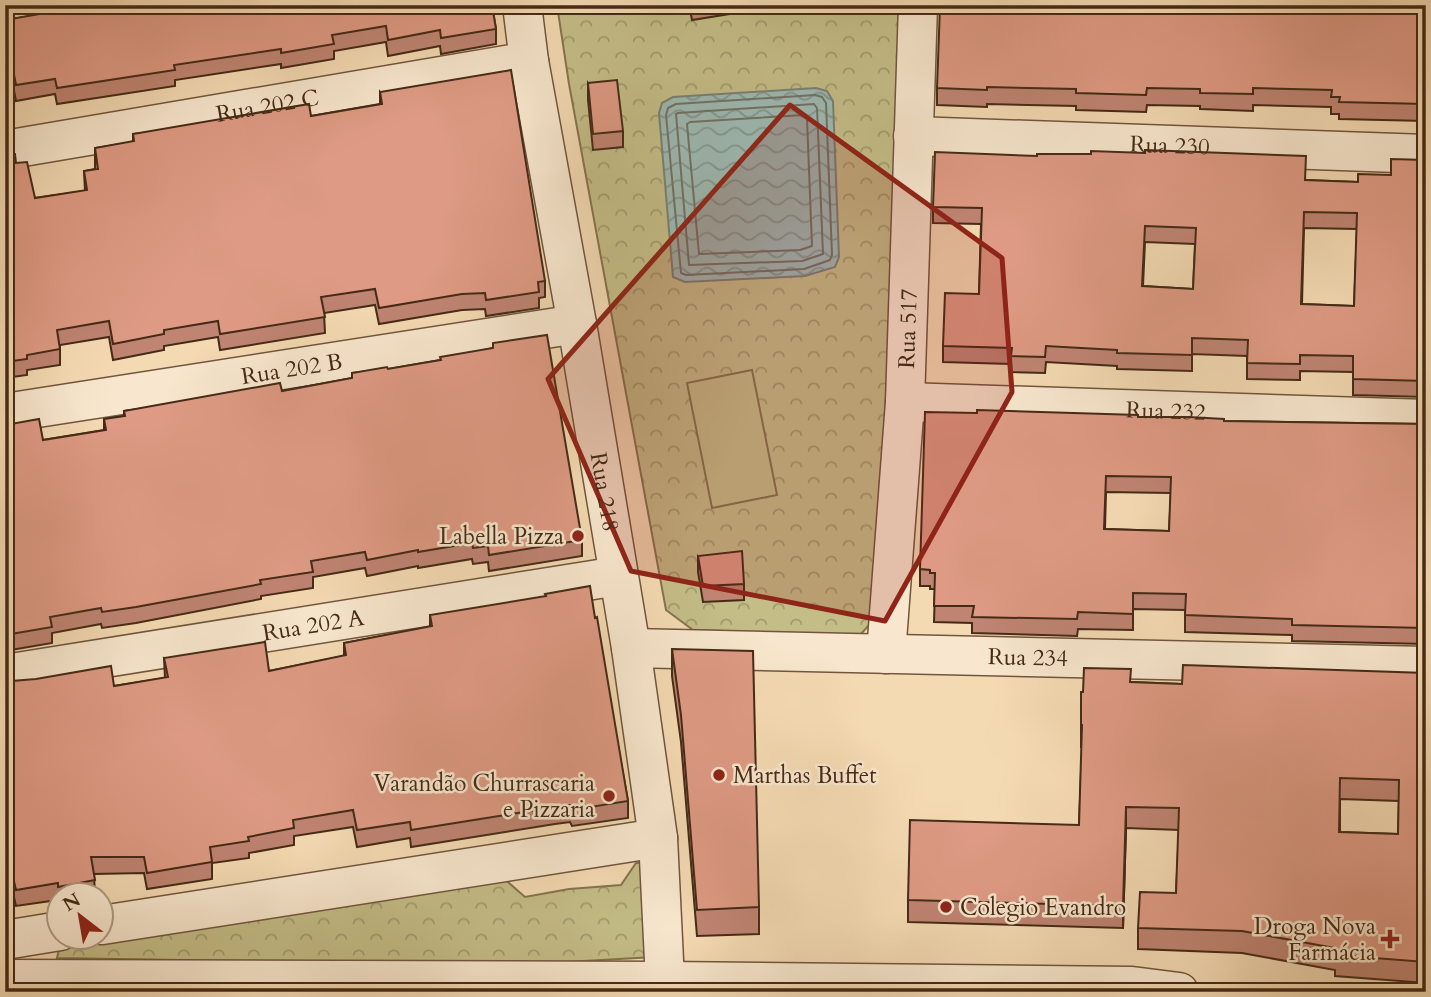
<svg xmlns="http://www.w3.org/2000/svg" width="1431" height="997" viewBox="0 0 1431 997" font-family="Cardo,serif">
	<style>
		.park { fill: url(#park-crowns); stroke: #84744e; stroke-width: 2 }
		.pitch { fill: #c4bd87; stroke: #84744e; stroke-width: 2 }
		.water { fill: url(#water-waves); stroke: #7a8075; stroke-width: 2 }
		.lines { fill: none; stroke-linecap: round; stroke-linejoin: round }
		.shore { stroke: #717265; stroke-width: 2 }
		.minor-casing { stroke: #71563d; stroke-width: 41 }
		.minor { stroke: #f8e7ce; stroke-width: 38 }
		.wall { fill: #bf8472; stroke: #452a16; stroke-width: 2; fill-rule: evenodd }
		.shaded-wall { fill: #9b6c5c; stroke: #452a16; stroke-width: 2 }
		.building { fill: #de9a84; stroke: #452a16; stroke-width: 2; fill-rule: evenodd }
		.marked { fill: #8f2418; fill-opacity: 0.2; stroke: #8f2418; stroke-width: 5; stroke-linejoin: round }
		.poi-dot { fill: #8f2418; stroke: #f8e7ce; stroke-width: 2.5 }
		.labels { text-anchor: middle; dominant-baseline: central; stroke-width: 5; stroke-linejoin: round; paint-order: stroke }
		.street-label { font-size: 23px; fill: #452a16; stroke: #f8e7ce }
		.poi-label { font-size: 23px; fill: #452a16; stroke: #f8e7ce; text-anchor: end }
	</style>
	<defs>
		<pattern id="park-crowns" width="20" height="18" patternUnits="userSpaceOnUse" patternTransform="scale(1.75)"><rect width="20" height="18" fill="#c4bd87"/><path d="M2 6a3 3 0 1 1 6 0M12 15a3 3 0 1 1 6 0" fill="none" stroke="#a19a6d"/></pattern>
		<pattern id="water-waves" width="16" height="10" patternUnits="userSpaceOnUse" patternTransform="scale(1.75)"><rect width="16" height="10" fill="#9dbab4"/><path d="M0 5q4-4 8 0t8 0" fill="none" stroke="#829791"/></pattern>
	</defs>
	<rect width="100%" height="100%" fill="#f4dab3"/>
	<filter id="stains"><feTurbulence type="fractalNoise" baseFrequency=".00286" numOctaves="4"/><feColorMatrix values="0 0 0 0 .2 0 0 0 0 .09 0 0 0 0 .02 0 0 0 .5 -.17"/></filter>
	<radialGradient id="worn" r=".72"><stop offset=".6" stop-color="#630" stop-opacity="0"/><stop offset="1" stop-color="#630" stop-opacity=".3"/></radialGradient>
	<path class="park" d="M557 5H911L873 621 859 636 693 630 666 610 569 84Z
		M636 863H652L654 957 566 962H306L57 958 60 945 306 898 501 876 525 897 569 889 621 885Z"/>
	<path class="pitch" d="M752 370 777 495 712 508 687 383Z"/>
	<path class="water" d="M816 88 827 91 833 101 839 257 835 267 805 276 685 282 673 277 659 113 662 103 673 97Z"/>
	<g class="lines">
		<path class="shore" d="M815 95 822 97 826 103 832 255 830 260 804 269 686 275 681 273 666 115 668 108 676 104Z
			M814 104 817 108 823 254 802 261 689 265 676 114 678 113Z
			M804 115 807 119 812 246 800 250 699 254 687 124 690 122Z"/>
		<defs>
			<g id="minor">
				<path id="s1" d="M522 5 529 61 577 324 631 648 658 838 665 981"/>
				<path id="s2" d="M913 136 1426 154"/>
				<path id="s3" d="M5 150 529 61"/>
				<path id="s4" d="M905 402 1426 419"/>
				<path id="s5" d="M5 413 577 324"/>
				<path id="s6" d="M631 648 1426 666"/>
				<path id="s7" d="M886 654 905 402 918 5"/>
				<path id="s8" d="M5 674 618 576"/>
				<path d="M102 925 658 838"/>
				<path d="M5 940 60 931"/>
				<path d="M5 979 665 981 1132 986 1179 992"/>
			</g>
		</defs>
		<use href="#minor" class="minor-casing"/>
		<use href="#minor" class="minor"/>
	</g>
	<path class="wall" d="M53 5H492L496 29V44L441 54 440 46 388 56 386 42 334 51V59L281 68V64L175 80V86L57 104 55 94 16 101 12 80 5 81V20L54 12Z
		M689 5H774V7L692 20Z
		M1426 5V121L1339 119V114H1331V107L1253 105V111L1200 109V106L1147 105 1146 112 1076 110V106L987 104V107L937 105V88L989 9Z
		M588 83 623 131V147L593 150 588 100Z
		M380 92 545 281V297L539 298V308L486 316 485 309 462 310 379 324 375 305 324 313 325 333 220 350 218 337 164 346V350L113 360 109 337 60 345V365L27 370V375L5 378V155L16 163 35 198 85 191 84 171 95 169V148L133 142V134L311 116 380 104Z
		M1426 160V397L1353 395V372L1300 371V380L1247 379V356L1192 354V371L1117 369V366L1046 362 1045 373 1011 372V364L943 362V346L979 294 981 224 933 223V207L1305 180 1358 182 1391 175ZM1304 228 1357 229 1354 306 1302 304ZM1145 242 1195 244 1193 289 1143 286Z
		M493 343 582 540V556L489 571 488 562 473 564 472 559 418 568V566L367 576 365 568 313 577V588L261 596V599L136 623 102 628 101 624 52 633V643L5 651V425L43 440 104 430V419L124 416V411L282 391 352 378V373L388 369 440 360 493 348Z
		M1138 417 1224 421 1426 424V644L1292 641V635L1185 632V610L1133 609V630L1078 629 1077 636 972 633V623L934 622 935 589H930V586H920V569ZM1106 492 1171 493 1169 531 1105 529Z
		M698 556 744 584V600L703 602 698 572Z
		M430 615 595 618 628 801V818L572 826 570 822 555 824 411 847 410 838 357 847 353 827 294 836V845L249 853V858L212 863V879L147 889 144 873 94 874 95 895H60V903H58V900L16 906 13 893 5 895V684L114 686 165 678 164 658 269 671 344 656V643L430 627Z
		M672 649 759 907V934L697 936 681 742 672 676Z
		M1426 673V983L1335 976V970L1242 953 1138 949V928L1176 893 1179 830 1126 828 1123 928 908 922V900L1079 825 1082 747H1081V692L1131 682 1182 684ZM1340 799 1399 801 1398 834 1340 832Z"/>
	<path class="shaded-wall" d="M1126 807V828L1123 928V906Z"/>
	<path class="building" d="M56 5H492L496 29 441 38 440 30 388 40 386 26 332 35 334 44 281 53V49L174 65 175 70 57 88 55 79 16 85 12 64 5 65V20L57 11Z
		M989 5H1426V104L1339 102 1340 97H1331L1332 90 1253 88V94L1200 93V89L1147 88 1146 95 1076 93V89L987 87V90L937 88 940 7 989 9Z
		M511 70 545 281 538 282 539 292 486 300 485 293 462 294 379 308 375 289 321 297 325 317 220 334 218 321 164 330V334L113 344 109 321 57 330 60 349 27 355V359L5 362V155L15 154 16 163 27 162 35 198 87 190 84 171 98 169 95 148 134 141 133 134 309 104 311 116 382 104 380 92Z
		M617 80 623 131 593 134 588 83Z
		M1145 150 1306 156 1305 180 1358 182V174L1391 175V159L1426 160V381L1353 379V356L1300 355V364L1247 363 1248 340 1192 338V355L1117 353V350L1046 346 1045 357 1011 356 1012 348 943 346 945 293 979 294 982 208 933 207 935 152 1037 156V154H1091V151L1145 153ZM1304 212 1357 213 1354 306 1301 304ZM1145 226 1196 228 1193 289 1142 286Z
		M547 335 582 540 489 555 488 546 473 548 472 543 418 552V550L367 560 365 552 311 561 313 572 260 580 261 584 136 607 102 612 101 608 50 617 52 627 5 635V425L39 419 43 440 106 430 104 419 125 416 124 411 280 383 282 391 352 378V373L387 367 388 369 441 360 440 357 493 348V343Z
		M977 410 1138 415V417H1189L1224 419V421L1426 424V628L1292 625V619L1185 615 1186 594 1133 593V614L1078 612 1077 619 972 617 974 606H934L935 573H930V570L920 569 925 412 977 413ZM1106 476 1171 477 1169 531 1104 529Z
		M742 551 744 584 703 586 698 556Z
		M590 586 595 618 597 617 628 801 572 810 570 805 555 807 411 830 410 822 357 830 353 810 293 820 294 828 248 837 249 841 210 847 212 862 147 873 144 857H91L95 880 58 887V883L16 890 13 877 5 878V684L12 682V681L36 679 111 666 114 686 168 677 164 658 265 642 269 671 346 655 344 643 432 626 430 615 546 596 545 594Z
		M672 649 753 651 759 907 697 910 681 715Z
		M1183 665 1426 673V962L1335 955V948L1242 931 1138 928 1140 892 1176 893 1179 808 1126 807 1123 906 908 900 910 820 1079 825 1082 725H1081V692H1083L1084 668 1131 669 1130 682 1182 684ZM1340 778 1399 780 1398 834 1339 832Z"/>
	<path class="marked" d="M790 105 1002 258 1012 392 885 621 631 571 548 379Z"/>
	<g class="poi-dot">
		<circle cx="578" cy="536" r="7"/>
		<circle cx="719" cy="775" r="7"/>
		<circle cx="609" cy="796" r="7"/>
		<circle cx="946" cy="907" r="7"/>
		<path d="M1386.5 928.5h7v7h7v7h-7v7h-7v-7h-7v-7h7z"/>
	</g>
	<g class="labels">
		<g class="street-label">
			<text stroke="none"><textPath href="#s3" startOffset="266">Rua 202 C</textPath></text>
			<text stroke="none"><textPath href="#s2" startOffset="257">Rua 230</textPath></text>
			<text stroke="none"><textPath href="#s7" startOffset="326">Rua 517</textPath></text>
			<text stroke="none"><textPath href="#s5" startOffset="290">Rua 202 B</textPath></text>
			<text stroke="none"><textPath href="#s4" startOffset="261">Rua 232</textPath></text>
			<text stroke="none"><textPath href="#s1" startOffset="494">Rua 218</textPath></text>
			<text stroke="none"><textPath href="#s8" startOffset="312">Rua 202 A</textPath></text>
			<text stroke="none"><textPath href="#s6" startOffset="397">Rua 234</textPath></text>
		</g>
		<g class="poi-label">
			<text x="564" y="536">Labella Pizza</text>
			<text x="733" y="775" text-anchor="start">Marthas Buffet</text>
			<text x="595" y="783">Varandão Churrascaria<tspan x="595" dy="26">e Pizzaria</tspan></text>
			<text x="960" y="907" text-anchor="start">Colegio Evandro</text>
			<text x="1376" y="926">Droga Nova<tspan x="1376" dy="26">Farmácia</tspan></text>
		</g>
	</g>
	<rect width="1431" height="997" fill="none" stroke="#f4dab3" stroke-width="28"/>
	<rect x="7" y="7" width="1417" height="983" fill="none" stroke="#452a16" stroke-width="3.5"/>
	<rect x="14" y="14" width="1403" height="969" fill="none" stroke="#452a16" stroke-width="2"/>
	<g transform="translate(80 916) rotate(329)"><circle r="33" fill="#f8e7ce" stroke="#b09b84" stroke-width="2"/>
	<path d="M0-5L12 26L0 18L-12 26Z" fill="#8f2418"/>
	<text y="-10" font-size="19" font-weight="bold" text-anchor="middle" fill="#452a16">N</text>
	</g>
	<rect width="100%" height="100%" filter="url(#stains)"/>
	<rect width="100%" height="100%" fill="url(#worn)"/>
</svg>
